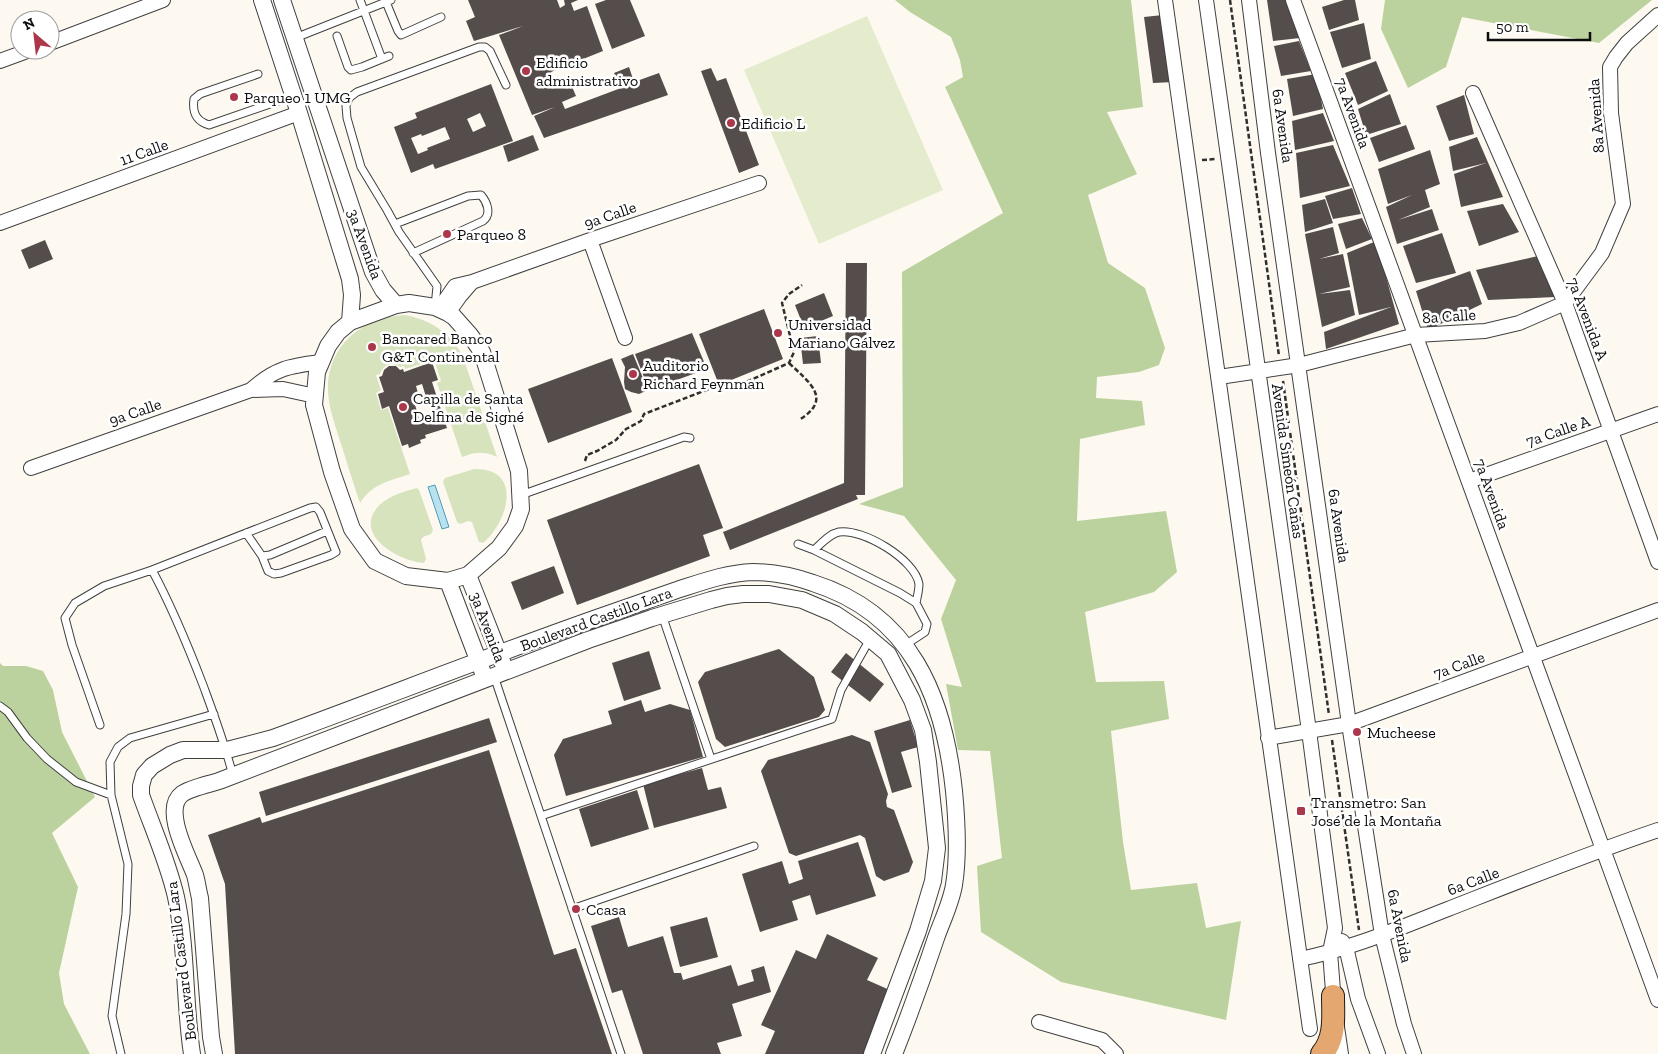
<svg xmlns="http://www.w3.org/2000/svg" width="1658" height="1054" viewBox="0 0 1658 1054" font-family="'Zilla Slab',serif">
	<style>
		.green { fill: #d6e3bd }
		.forest { fill: #bcd29e }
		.pitch { fill: #e5ecce }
		.water { fill: #bae1ee; stroke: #4a9dbc }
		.building { fill: #554d4b; fill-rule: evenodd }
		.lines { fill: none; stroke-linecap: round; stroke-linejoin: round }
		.service-casing { stroke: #404040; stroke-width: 9 }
		.minor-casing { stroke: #404040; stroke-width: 16 }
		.tertiary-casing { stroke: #404040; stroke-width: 18 }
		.trunk-casing { stroke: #1e1e1e; stroke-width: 24 }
		.path { stroke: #2f2f2f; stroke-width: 2.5; stroke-dasharray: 5 2.5; stroke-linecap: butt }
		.service { stroke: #fff; stroke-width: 7 }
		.minor { stroke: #fff; stroke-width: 14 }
		.tertiary { stroke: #fff; stroke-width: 16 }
		.trunk { stroke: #e4a76f; stroke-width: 22 }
		.poi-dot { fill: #ac374b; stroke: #fff; stroke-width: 2 }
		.labels { text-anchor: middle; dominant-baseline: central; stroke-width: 5; stroke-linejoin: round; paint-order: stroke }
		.poi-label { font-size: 16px; fill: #0d0d0d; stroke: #fff; text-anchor: start }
		.street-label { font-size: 16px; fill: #0d0d0d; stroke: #fff }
	</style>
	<rect width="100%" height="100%" fill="#fdf9f0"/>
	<path class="green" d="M405 315C431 320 447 331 462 354L497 457C484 451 476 452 462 457L437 383 441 381 434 360 405 369 404 366 401 367C391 362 384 364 380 374L376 375 381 390 376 393 381 410 388 408 410 474C389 481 372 484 360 503 353 483 347 462 340 441 336 428 331 414 329 401 321 352 358 317 405 315Z
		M474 469C514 468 512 503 496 528 492 534 488 539 483 543L479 542 472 522 468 521 460 524 457 522 443 482 445 478Z
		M417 488 419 490 433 530 431 534 423 537 421 540 426 559 424 563C401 562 355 537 376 509 385 497 402 492 417 488Z"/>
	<path class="forest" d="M895 0H1131L1143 107 1107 112 1137 174 1088 195 1108 263 1145 288 1165 348 1159 365 1139 372 1097 377 1096 398 1142 401 1145 425 1080 439 1077 521 1166 511 1177 572 1154 592 1085 612 1096 682 1164 681 1169 719 1111 731 1123 842 1131 890 1197 883 1206 928 1241 921 1226 1020 1061 982 981 932 977 866 1002 858 990 751 958 750 946 684 962 687 941 619 956 580 904 516 859 504 903 487 902 272 1003 213 945 87 963 77 960 60 951 37 910 12Z
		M1385 0H1652L1599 43 1462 17 1446 67 1408 88 1381 29Z
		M0 663 3 666H26L43 671 53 690 62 732 95 797 52 833 78 887 59 973 64 1004 90 1054H0Z"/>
	<path class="pitch" d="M867 16 943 190 819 244 744 70Z"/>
	<path class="water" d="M435 485 449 527 442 529 428 487Z"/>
	<path class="building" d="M468 0H557L560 8 565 5 564 0H578L571 3 574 11 587 6 603 51 551 72 557 88 570 82 576 96 562 102 565 109 621 88 614 73 629 67 634 82 659 73 668 95 544 138 534 116 555 107 532 115 499 35 523 26 474 41 466 21 475 17Z
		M606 0H630L645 36 612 49 595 4Z
		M1267 0H1288L1300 38 1273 41Z
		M1344 0H1355L1359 20 1329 30 1322 7Z
		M1163 15 1174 82 1153 83 1144 17Z
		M1364 23 1371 59 1342 68 1330 32Z
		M1299 41 1311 71 1281 76 1274 46Z
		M1376 61 1388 91 1358 105 1345 73Z
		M711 68 717 81 726 78 759 165 739 173 701 71Z
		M1316 74 1323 109 1293 116 1287 79Z
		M491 84 513 141 435 169 433 164 411 173 394 127 417 118 415 113ZM480 113 486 126 473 132 467 119ZM445 127 450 139 427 148 428 150 418 154 411 138 421 134 422 136Z
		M1390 94 1401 124 1366 135 1358 109Z
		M1464 95 1474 134 1449 141 1436 106Z
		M1323 113 1334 141 1295 150 1292 121Z
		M1406 125 1415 149 1379 162 1370 138Z
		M533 135 539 150 508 162 503 146Z
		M1477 137 1503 197 1461 207 1454 174 1486 163 1453 171 1449 147Z
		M1333 145 1350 186 1300 198 1296 153Z
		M1430 150 1440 184 1425 190 1430 207 1398 220 1432 209 1439 230 1397 244 1386 207 1412 195 1388 204 1378 169Z
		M1352 188 1361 214 1333 219 1325 196Z
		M1325 199 1333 223 1305 232 1302 205Z
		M1503 204 1519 232 1479 246 1467 211Z
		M1362 218 1372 239 1346 249 1338 224Z
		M1333 227 1339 253 1319 259 1343 254 1350 287 1319 294 1350 290 1355 315 1322 327 1305 234Z
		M1442 233 1456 273 1416 283 1403 246Z
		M45 240 53 259 29 269 21 250Z
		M1374 242 1385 273 1399 324 1326 349 1324 332 1391 307 1359 315 1347 253Z
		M1538 256 1555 297 1488 300 1476 270Z
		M846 263H867L865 495H856L858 499 730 550 723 532 844 483Z
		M1470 271 1482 304 1428 330 1416 291Z
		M824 293 833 316 804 328 795 305Z
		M764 309 783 359 719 385 699 334Z
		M692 333 707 369 649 390 635 354Z
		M818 336 821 363 803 364 800 338Z
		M633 354 648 390 639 394 631 392 625 389 624 382 625 367 621 359Z
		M612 358 632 412 548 443 528 389Z
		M432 362 438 380 432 382 447 428 425 435 426 438 420 440 421 443 409 448 408 444 402 446 389 406 382 409 378 394 384 392 379 377 382 376 384 370 389 366H396L400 370 403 369 404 372ZM422 384 433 419 421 423 413 399 419 397 416 386Z
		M699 464 723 528 703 535 710 556 577 605 547 520Z
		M554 566 564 593 522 610 511 582Z
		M779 649 814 677 825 710 819 717 725 747 716 739 698 682 705 672Z
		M649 651 661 689 624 701 612 663Z
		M846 653 884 684 870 702 831 672Z
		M641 700 645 712 670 704 690 710 703 757 566 796 554 755 563 739 612 724 608 711Z
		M489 718 497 742 266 816 259 792Z
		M910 720 918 747 901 752 912 787 892 793 874 731Z
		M852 735 870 742 888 794 886 801 887 807 894 810 913 862 909 872 884 881 876 876 865 838 860 835 796 856 789 853 761 771 768 760Z
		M489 750 554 955 576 948 612 1054H235L225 884 208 835 260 817 262 823Z
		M702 768 708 790 721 787 727 808 654 828 643 784Z
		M637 790 649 829 591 847 579 809Z
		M858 842 876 896 816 915 810 895 792 901 798 920 760 932 742 874 782 861 789 884 803 879 798 861Z
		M619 917 628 947 663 936 674 973H681L683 980 731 965 738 986 754 981 751 970 764 966 771 992 732 1004 742 1036 717 1043 721 1054H643L622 990 612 993 591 926Z
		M707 917 718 957 680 967 670 927Z
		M827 934 878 958 867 980 892 991 864 1054H765L775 1031 761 1025 796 950 816 959Z"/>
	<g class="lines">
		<defs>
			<path id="service" d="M360 0 382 59
				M386 2 398 31 401 35 441 17
				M337 36 348 67 351 70 362 67 389 56
				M295 38 391 0
				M258 74 200 94 194 99C192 113 196 121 209 125L293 96
				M395 224 468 196 481 195C487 202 492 214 483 221L413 253
				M435 307 437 286 399 232 387 210 361 167 347 118 346 106 349 98 357 92 479 47H485L490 51 506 85
				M521 495 684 437 690 438
				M246 533 262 556 270 555 327 531
				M798 544 814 550 900 593 916 603 927 624 925 632 905 645
				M814 550C821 544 829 534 839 532 862 528 915 559 919 584 919 590 917 598 916 603
				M152 570 310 508 316 507 320 512 336 552 331 555 281 573 274 574 268 571 262 556
				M662 615 711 759
				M494 676 621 1054
				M0 706 8 712 27 738 47 759 76 782 111 795
				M100 725 72 645 65 618 75 603 104 586 152 570C172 607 188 646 203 685 214 715 225 744 233 776
				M541 816 832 719 841 690 870 639
				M572 909 754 846
				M121 1054 112 1016 126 914 128 864 111 795 110 762 118 747 130 738 214 714"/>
			<path id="minor" d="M1165 0 1310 1029
				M1206 0 1309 731 1335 928 1330 952 1334 1004
				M1249 0 1268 153 1349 724 1382 935 1404 1024 1414 1054
				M1293 0 1658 1000
				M50 43 163 0
				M0 61 30 50
				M1473 93 1565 303 1658 562
				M0 223 299 113
				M590 240 625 338
				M439 309 455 286 472 282 590 240 759 183
				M448 313 460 296 472 282
				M1219 377 1299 365 1416 335 1485 331 1519 323 1565 303 1602 253 1623 204 1611 113 1610 67 1616 57 1627 43 1658 15
				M251 390C275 368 290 366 320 362
				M31 468 251 390 283 389 315 396
				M1469 481 1658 414
				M1268 738 1349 724 1658 610
				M1342 941 1346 947 1358 999 1378 1054
				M1300 959C1351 949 1399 928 1448 909 1517 882 1587 854 1658 830
				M1039 1022 1102 1040 1116 1054
				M1337 1027 1341 1054"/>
			<path id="tertiary" d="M262 0 299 113 350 279 352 295 350 322
				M282 0 373 272 383 290 396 305
				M409 303 435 307 448 313 454 317 470 335 482 352 519 471 521 509 515 526 499 548 468 575 448 581 406 576 375 561 352 529 332 472 314 405 317 372 328 346 338 332 350 322 396 305Z
				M468 575 503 664
				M448 581 483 673
				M192 1054C184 1002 187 948 176 897 168 862 153 829 141 795V786L144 775 152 766 170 755 183 750H227L273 738C385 697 496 653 608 614 631 606 654 598 677 590 702 582 726 573 753 572 774 572 793 576 813 583 911 614 944 696 954 791 957 822 959 854 954 885 951 903 942 921 936 938 923 977 909 1016 894 1054
				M214 1054 211 1037 200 898C198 890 197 882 195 875 188 856 162 809 182 794 190 788 210 784 219 781L588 640 652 618 711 600 727 596 743 594H769L802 600 835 614 862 632 888 654 912 700 923 730 928 762 937 848 933 881 918 931 872 1054"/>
			<path id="trunk" d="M1322 1054C1336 1037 1333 1017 1333 996"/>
		</defs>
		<use href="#service" class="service-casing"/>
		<use href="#minor" class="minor-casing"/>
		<use href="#tertiary" class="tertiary-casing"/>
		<use href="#trunk" class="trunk-casing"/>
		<path class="path" d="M1230 0 1279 356
			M1202 160 1216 159
			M789 363C810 383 833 399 799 420
			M1283 381 1329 715
			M585 461 587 455 597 451 616 440 626 429 641 421 644 414 709 389H730L789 363 794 352 782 303 789 294 802 285
			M1332 740 1359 930"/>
		<use href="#service" class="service"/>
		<use href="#minor" class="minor"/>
		<use href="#tertiary" class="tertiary"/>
		<use href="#trunk" class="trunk"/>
	</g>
	<g class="poi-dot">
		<circle cx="526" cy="71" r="5"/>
		<circle cx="234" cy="97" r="5"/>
		<circle cx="731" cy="123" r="5"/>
		<circle cx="447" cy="234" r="5"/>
		<circle cx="778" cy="333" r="5"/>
		<circle cx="372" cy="347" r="5"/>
		<circle cx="633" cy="374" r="5"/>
		<circle cx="403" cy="407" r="5"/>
		<circle cx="1357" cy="732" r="5"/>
		<rect x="1296" y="806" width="10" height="10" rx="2.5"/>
		<circle cx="576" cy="909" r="5"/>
	</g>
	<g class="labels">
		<g class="poi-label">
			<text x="536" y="62">Edificio<tspan x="536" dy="18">administrativo</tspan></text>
			<text x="244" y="97">Parqueo 1 UMG</text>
			<text x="741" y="123">Edificio L</text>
			<text x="457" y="234">Parqueo 8</text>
			<text x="788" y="324">Universidad<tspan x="788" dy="18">Mariano Gálvez</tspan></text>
			<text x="382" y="338">Bancared Banco<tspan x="382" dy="18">G&amp;T Continental</tspan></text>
			<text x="643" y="365">Auditorio<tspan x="643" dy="18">Richard Feynman</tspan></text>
			<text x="413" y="398">Capilla de Santa<tspan x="413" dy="18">Delfina de Signé</tspan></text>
			<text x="1367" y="732">Mucheese</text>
			<text x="1311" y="802">Transmetro: San<tspan x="1311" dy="18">José de la Montaña</tspan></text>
			<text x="586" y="909">Ccasa</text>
		</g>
		<g class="street-label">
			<text transform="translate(1353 113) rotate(70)">7a Avenida</text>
			<text transform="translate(1596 116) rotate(-94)">8a Avenida</text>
			<text transform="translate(1283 126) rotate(82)">6a Avenida</text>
			<text transform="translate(144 152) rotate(-20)">11 Calle</text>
			<text transform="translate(610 215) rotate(-19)">9a Calle</text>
			<text transform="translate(365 244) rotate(70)">3a Avenida</text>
			<text transform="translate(1449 316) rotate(-4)">8a Calle</text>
			<text transform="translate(1588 319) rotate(69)">7a Avenida A</text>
			<text transform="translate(135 412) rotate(-19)">9a Calle</text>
			<text transform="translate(1558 431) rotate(-19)">7a Calle A</text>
			<text transform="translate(1288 461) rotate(82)">Avenida Simeón Cañas</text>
			<text transform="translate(1492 494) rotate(70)">7a Avenida</text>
			<text transform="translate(1339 526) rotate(82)">6a Avenida</text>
			<text transform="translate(596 619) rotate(-20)">Boulevard Castillo Lara</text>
			<text transform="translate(488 627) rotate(69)">3a Avenida</text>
			<text transform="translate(1459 665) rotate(-20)">7a Calle</text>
			<text transform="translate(1473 881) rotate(-21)">6a Calle</text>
			<text transform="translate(1400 926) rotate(79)">6a Avenida</text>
			<text transform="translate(181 961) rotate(-97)">Boulevard Castillo Lara</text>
		</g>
	</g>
	<g transform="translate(35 35) rotate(332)"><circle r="24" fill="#ffffff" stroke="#9e9e9e"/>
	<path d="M0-4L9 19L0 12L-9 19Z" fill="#ac374b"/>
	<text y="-8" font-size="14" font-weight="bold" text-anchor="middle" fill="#0d0d0d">N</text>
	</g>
	<path d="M1488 32v8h102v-8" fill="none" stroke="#0d0d0d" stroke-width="2.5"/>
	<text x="1496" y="32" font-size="15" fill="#0d0d0d" stroke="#ffffff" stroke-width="4" paint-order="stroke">50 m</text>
</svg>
